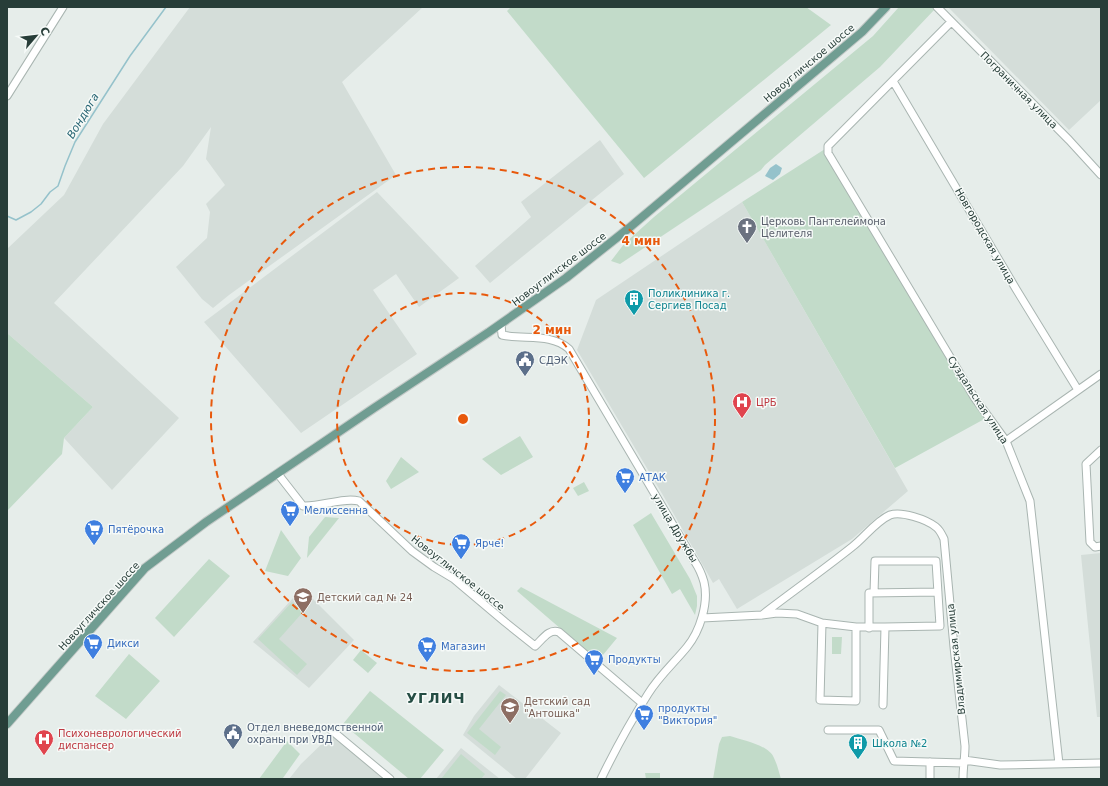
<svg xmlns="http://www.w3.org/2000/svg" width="1108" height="786" viewBox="0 0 1108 786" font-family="'DejaVu Sans',sans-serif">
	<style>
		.built { fill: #d4ddd9 }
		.green { fill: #c2dbc9 }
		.water { fill: #95c2cb }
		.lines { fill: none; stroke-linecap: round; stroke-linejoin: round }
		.stream { stroke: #95c2cb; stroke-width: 1.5 }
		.minor-casing { stroke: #a9b5b1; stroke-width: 9 }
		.major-casing { stroke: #c3c9c7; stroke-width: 10 }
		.minor { stroke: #fff; stroke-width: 7 }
		.major { stroke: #709d92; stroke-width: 8 }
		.ring { fill: none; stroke: #e8590c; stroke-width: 2; stroke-dasharray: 7 5 }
		.labels { text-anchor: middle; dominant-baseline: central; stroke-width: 3; stroke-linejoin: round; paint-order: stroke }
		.street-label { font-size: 10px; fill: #273d38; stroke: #f6faf8 }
		.worship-label { font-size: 10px; fill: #5b616d; stroke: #f6faf8; text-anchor: start }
		.culture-label { font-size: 10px; fill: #0d838f; stroke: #f6faf8; text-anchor: start }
		.service-label { font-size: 10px; fill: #4e5e75; stroke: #f6faf8; text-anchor: start }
		.health-label { font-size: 10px; fill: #be3a42; stroke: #f6faf8; text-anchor: start }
		.shop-label { font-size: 10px; fill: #366cbe; stroke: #f6faf8; text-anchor: start }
		.education-label { font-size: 10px; fill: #785e54; stroke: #f6faf8; text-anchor: start }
		.water-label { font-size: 11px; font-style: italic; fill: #276573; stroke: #f6faf8 }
		.district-label { font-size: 14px; font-weight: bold; letter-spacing: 1px; fill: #254d44; stroke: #f6faf8 }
		.centre { fill: #e8590c; stroke: #f6faf8; stroke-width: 2 }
		.ring-label { font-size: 12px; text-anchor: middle; font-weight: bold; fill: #e8590c; stroke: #f6faf8; stroke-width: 3; stroke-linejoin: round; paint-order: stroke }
	</style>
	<rect width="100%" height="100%" fill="#e6edea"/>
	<path class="built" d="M190 7H423L342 82 396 175 229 295 213 308 202 299 176 267 207 238 210 212 206 204 225 185 206 159 211 127 183 166 54 303 179 418 112 490 64 438 93 407 7 333V249L64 195 103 124Z
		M948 7H1101V100L1069 130Z
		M600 140 624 174 490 283 475 266 531 217 521 202Z
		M377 192 459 278 419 307 396 274 373 290 417 354 301 433 204 322Z
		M742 202 908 491 852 539 737 609 719 579 713 583 664 497 577 350 596 300Z
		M1101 553V717H1097L1081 555Z
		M302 588 354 640 309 688 253 642Z
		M499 685 561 733 525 779H517L463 735 474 716Z
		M331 735H332L383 779H289L301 764Z
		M461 748 500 779H436Z"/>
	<path class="green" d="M511 7H806L831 25 644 178 507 11Z
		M899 7H934L935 9 880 67 765 165 761 170 620 264 611 261 624 244 654 217 873 36Z
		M825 149 988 417 895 468 742 202Z
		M7 333 93 407 64 438 62 454 7 511Z
		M520 436 533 457 501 475 482 459Z
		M401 457 419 472 391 489 386 481Z
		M584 482 589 491 578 496 573 488Z
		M651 513 690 579 697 596V606L695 615 680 589 672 594 633 525Z
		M325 517 339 518 307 558 309 537Z
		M281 530 301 558 288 576 265 571Z
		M209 559 230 576 174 637 155 618Z
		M521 587 617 638 598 661 517 591Z
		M292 602 303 612 279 639 307 664 297 675 258 639Z
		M832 637H842L841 654H832Z
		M361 650 377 663 368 673 353 660Z
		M129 654 160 681 126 719 95 696Z
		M370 691 444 750 420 779H409L343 724Z
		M500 691 506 695 479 729 501 747 495 755 467 733Z
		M730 736C742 740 769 745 774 758 777 764 779 772 781 779H713L719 744 722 737Z
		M287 741 300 754 283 778 284 779H259Z
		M461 754 485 774 481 779H441Z
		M645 773H660V779H646Z"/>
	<path class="water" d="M776 164 782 168 780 174 773 180 765 176 770 168Z"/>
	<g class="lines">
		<path class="stream" d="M7 216 16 220 31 212 41 204 50 192 58 186 65 166 75 142 130 56 166 7"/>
		<defs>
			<path id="minor" d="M937 7 1069 140 1101 175
				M951 22 828 146V153L974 397 1006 441 1030 501 1059 764
				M893 81 1016 289 1078 390
				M7 96 63 7
				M501 324 502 335C525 340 551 333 569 349L695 562C699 568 702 575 704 582 709 603 700 631 687 647 674 663 659 676 648 694 631 721 615 750 601 779
				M1006 441 1101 374
				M1101 450 1086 464 1090 542 1095 547 1101 546
				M278 474 303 506C321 507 343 497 359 501L412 551 434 567 454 579 505 622 535 646C542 640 549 628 559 632L642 703
				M874 593 875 561H936L940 626 885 627
				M762 615C792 592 823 570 852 547 864 538 876 521 890 515 901 511 926 519 936 527 940 530 942 535 944 539L954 647 965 746C965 757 963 767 963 779
				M702 618 762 615 777 613 797 614 822 623 856 627H885L883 705
				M822 623 820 700 856 701V627
				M869 628V593L938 592
				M330 729 390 779
				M828 730H879L894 761 963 763
				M964 760 1000 765 1101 763
				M930 762V779"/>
			<path id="major" d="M7 724 145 568 206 522 374 408 489 332 566 278 629 228 862 32 886 7"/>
		</defs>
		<use href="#minor" class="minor-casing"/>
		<use href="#major" class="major-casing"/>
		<use href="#minor" class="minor"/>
		<use href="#major" class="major"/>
	</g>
	<g class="ring">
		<circle cx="463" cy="419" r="126"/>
		<circle cx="463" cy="419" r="252"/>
	</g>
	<defs>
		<symbol id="church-pin" viewBox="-11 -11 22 30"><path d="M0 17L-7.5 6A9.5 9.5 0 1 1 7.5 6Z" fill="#6b7280" stroke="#f6faf8"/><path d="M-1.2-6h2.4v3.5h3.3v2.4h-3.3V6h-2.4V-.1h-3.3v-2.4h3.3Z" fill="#fff"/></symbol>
		<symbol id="building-pin" viewBox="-11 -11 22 30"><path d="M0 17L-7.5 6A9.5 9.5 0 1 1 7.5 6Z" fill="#0f9aa8" stroke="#f6faf8"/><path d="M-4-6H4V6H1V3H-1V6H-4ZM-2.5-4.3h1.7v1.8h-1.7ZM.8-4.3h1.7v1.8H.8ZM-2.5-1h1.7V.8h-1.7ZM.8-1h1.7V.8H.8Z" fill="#fff"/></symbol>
		<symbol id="civic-pin" viewBox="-11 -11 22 30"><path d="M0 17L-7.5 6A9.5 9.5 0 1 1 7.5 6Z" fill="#5c6f8a" stroke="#f6faf8"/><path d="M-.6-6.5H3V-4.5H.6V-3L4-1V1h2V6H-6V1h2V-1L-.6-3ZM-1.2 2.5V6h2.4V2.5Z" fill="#fff"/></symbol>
		<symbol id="hospital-pin" viewBox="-11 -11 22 30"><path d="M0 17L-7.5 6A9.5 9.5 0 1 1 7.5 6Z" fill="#e0444e" stroke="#f6faf8"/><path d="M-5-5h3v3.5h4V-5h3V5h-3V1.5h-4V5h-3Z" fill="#fff"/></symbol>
		<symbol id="supermarket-pin" viewBox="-11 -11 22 30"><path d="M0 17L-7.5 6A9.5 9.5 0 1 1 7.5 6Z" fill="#3f7fe0" stroke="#f6faf8"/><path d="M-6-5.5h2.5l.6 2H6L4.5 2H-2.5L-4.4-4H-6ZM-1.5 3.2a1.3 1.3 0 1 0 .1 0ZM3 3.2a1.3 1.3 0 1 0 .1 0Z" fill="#fff"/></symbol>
		<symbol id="school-pin" viewBox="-11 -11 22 30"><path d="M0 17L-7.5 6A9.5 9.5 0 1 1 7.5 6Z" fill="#8d6e63" stroke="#f6faf8"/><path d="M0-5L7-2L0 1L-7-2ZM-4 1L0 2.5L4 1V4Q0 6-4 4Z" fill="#fff"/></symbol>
	</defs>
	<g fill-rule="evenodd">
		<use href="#church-pin" x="736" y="216" width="22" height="30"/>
		<use href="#building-pin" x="623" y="288" width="22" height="30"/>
		<use href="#civic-pin" x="514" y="349" width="22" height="30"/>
		<use href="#hospital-pin" x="731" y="391" width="22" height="30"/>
		<use href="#supermarket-pin" x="614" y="466" width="22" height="30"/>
		<use href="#supermarket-pin" x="279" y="499" width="22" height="30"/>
		<use href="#supermarket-pin" x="83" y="518" width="22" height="30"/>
		<use href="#supermarket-pin" x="450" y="532" width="22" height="30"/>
		<use href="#school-pin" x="292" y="586" width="22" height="30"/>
		<use href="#supermarket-pin" x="82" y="632" width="22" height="30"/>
		<use href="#supermarket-pin" x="416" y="635" width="22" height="30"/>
		<use href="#supermarket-pin" x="583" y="648" width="22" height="30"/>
		<use href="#school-pin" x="499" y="696" width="22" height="30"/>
		<use href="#supermarket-pin" x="633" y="703" width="22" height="30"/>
		<use href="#civic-pin" x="222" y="722" width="22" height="30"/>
		<use href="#hospital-pin" x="33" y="728" width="22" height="30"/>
		<use href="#building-pin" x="847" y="732" width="22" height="30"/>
	</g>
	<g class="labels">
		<g class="street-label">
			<text transform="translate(809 63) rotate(-40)">Новоугличское шоссе</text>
			<text transform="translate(1019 90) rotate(45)">Пограничная улица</text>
			<text transform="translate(985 236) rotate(60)">Новгородская улица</text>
			<text transform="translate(559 269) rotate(-37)">Новоугличское шоссе</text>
			<text transform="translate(978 400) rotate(57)">Суздальская улица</text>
			<text transform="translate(675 528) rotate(59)">улица Дружбы</text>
			<text transform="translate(458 573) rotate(38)">Новоугличское шоссе</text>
			<text transform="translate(99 606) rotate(-48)">Новоугличское шоссе</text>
			<text transform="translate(956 659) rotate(-96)">Владимирская улица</text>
		</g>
		<g class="worship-label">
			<text x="761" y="221">Церковь Пантелеймона<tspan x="761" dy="12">Целителя</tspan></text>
		</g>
		<g class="culture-label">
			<text x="648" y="293">Поликлиника г.<tspan x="648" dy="12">Сергиев Посад</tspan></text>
			<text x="872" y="743">Школа №2</text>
		</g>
		<g class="service-label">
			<text x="539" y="360">СДЭК</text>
			<text x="247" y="727">Отдел вневедомственной<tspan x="247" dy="12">охраны при УВД</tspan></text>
		</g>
		<g class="health-label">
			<text x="756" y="402">ЦРБ</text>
			<text x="58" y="733">Психоневрологический<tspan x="58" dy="12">диспансер</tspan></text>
		</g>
		<g class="shop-label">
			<text x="639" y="477">АТАК</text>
			<text x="304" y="510">Мелиссенна</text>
			<text x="108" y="529">Пятёрочка</text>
			<text x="475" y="543">Ярче!</text>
			<text x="107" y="643">Дикси</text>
			<text x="441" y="646">Магазин</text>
			<text x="608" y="659">Продукты</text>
			<text x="658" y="708">продукты<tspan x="658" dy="12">"Виктория"</tspan></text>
		</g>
		<g class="education-label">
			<text x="317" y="597">Детский сад № 24</text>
			<text x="524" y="701">Детский сад<tspan x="524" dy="12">"Антошка"</tspan></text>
		</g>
		<g class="water-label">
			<text transform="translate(83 116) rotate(-59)">Вондюга</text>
		</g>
		<g class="district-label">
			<text x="436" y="698">УГЛИЧ</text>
		</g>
	</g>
	<circle cx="463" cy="419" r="6" class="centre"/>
	<g class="ring-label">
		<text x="641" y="245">4 мин</text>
		<text x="552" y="334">2 мин</text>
	</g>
	<rect width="1108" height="786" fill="none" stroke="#273d38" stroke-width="16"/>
	<g transform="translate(36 36) rotate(62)" stroke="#f6faf8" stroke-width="3" paint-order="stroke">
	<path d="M0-3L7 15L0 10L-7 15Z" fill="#273d38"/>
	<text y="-6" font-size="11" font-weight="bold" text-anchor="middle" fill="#273d38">С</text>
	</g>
</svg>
